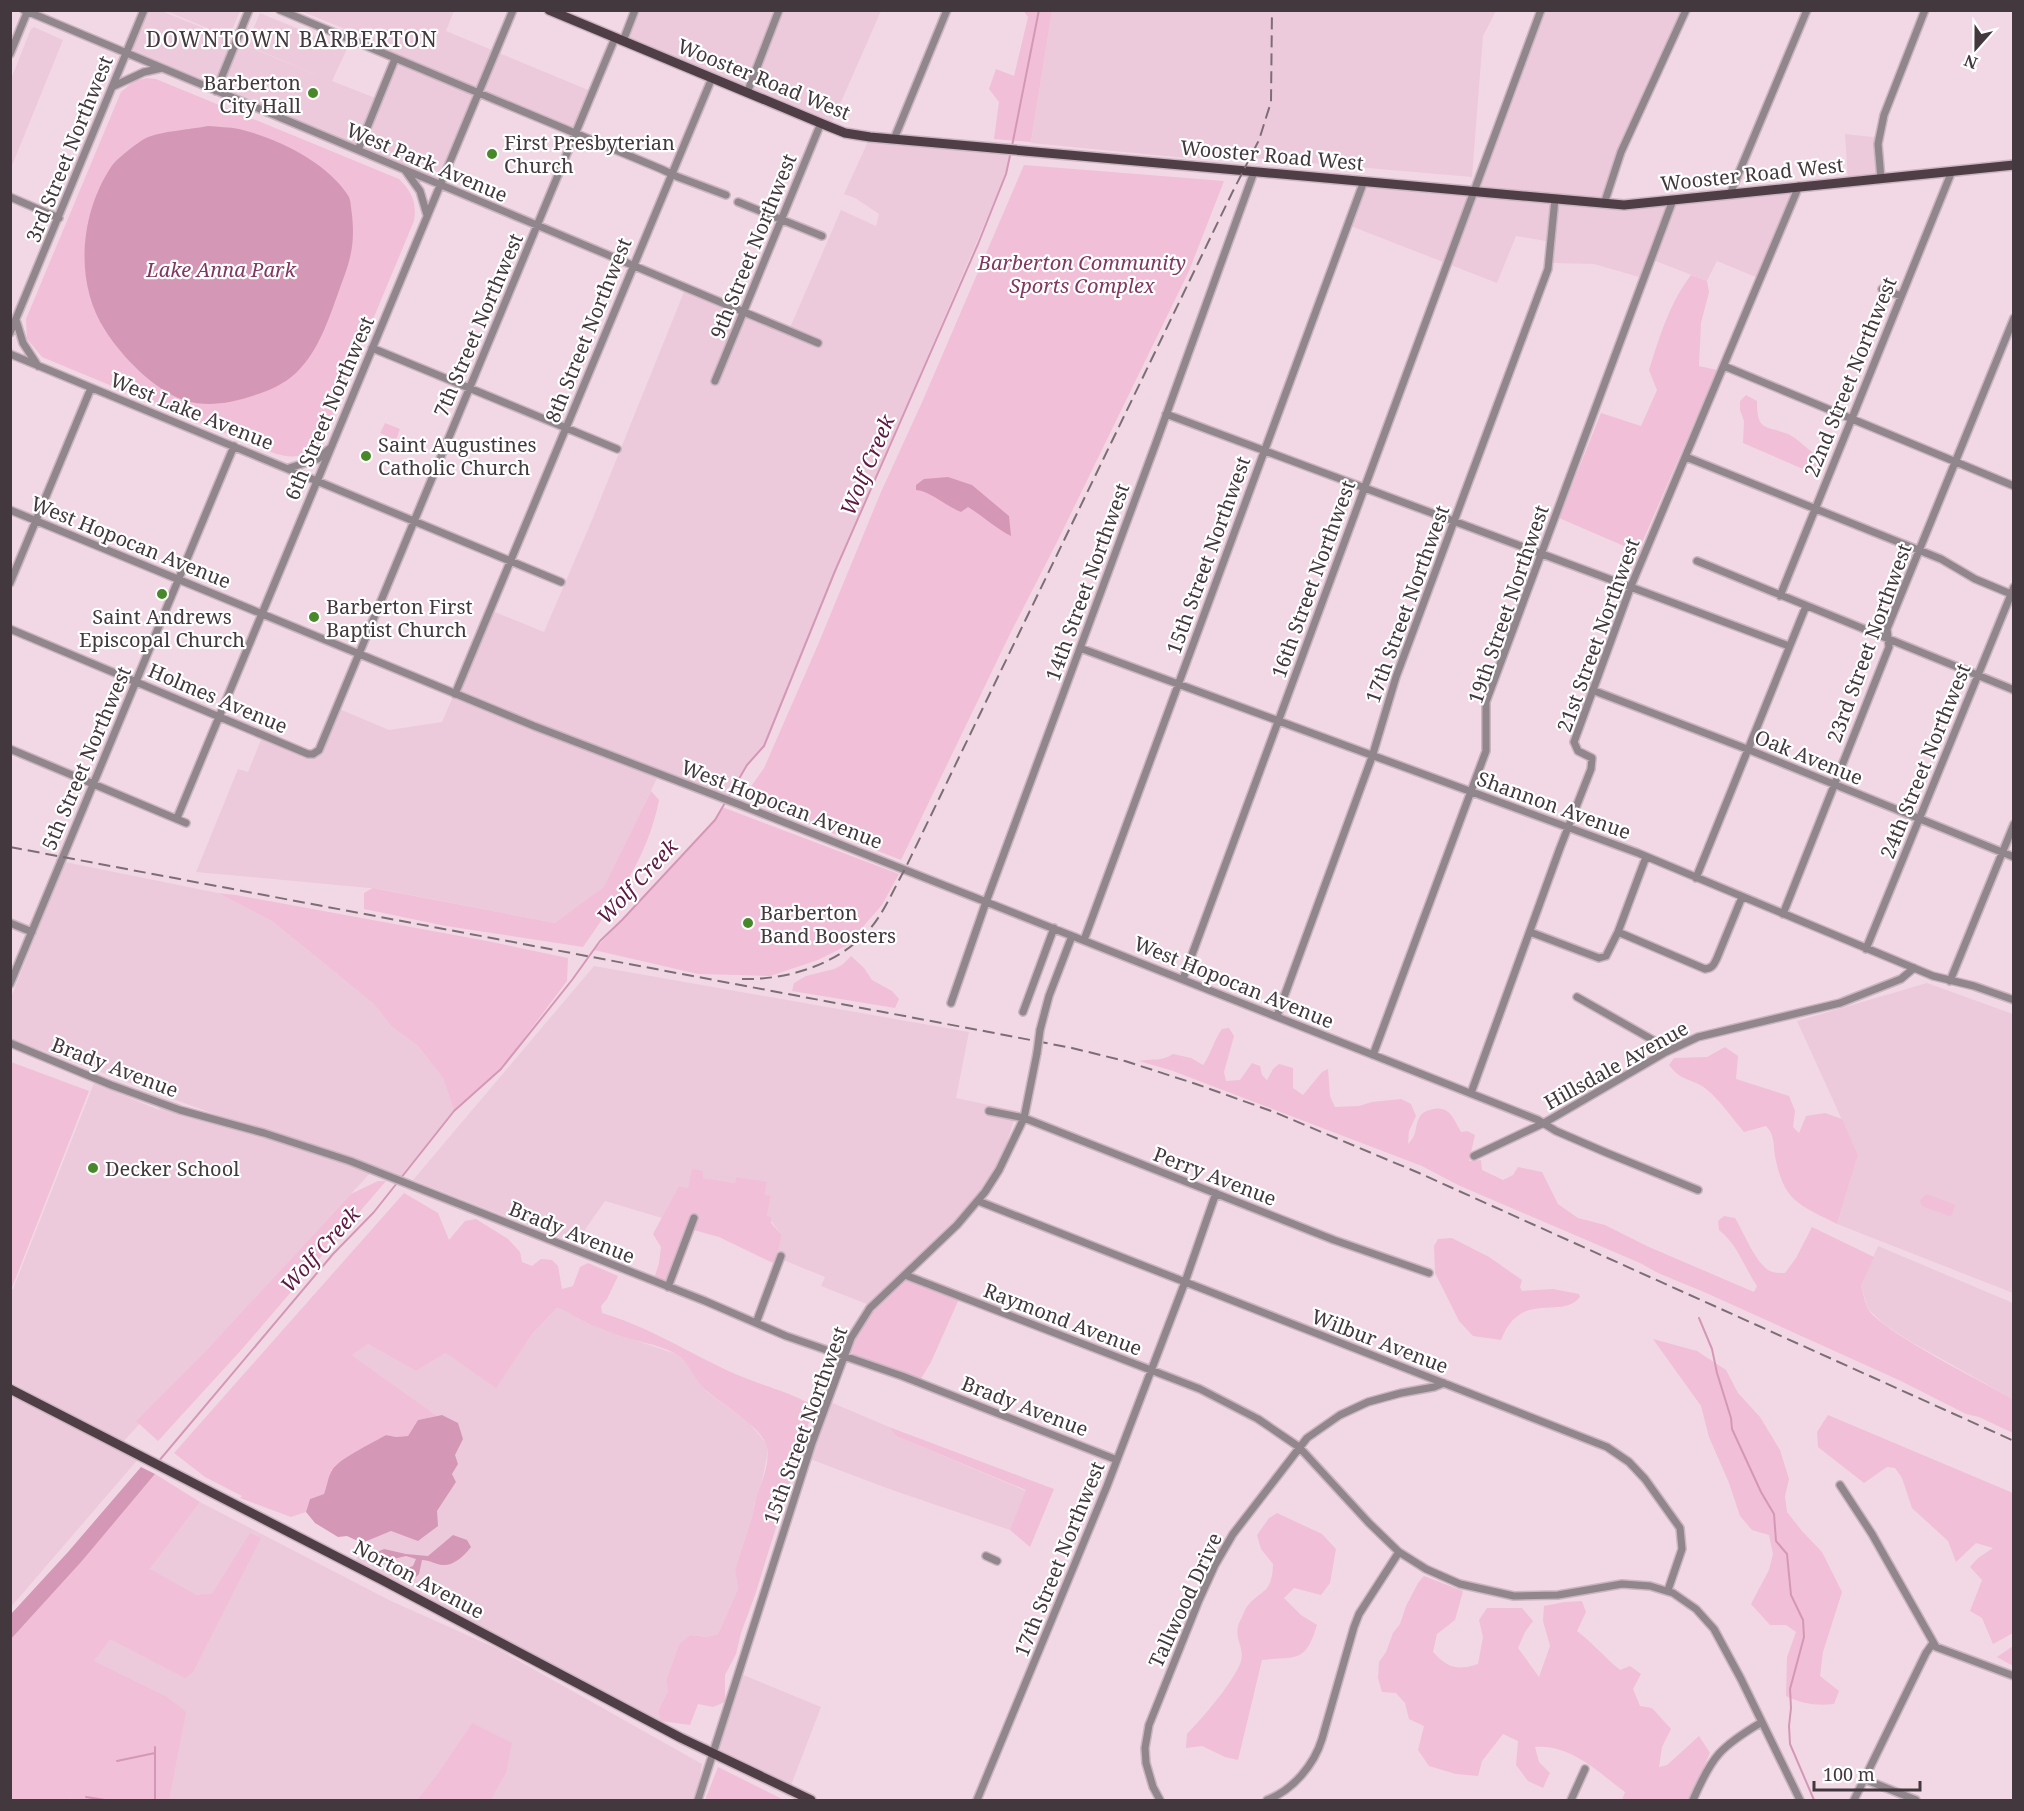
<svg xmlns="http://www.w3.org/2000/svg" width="2024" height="1811" viewBox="0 0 2024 1811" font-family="'Noto Serif',serif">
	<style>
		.built { fill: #eccadb }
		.green { fill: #f1bfd7 }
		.water { fill: #d498b6 }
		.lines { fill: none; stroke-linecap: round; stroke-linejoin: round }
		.stream { stroke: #d498b6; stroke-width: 2 }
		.minor-casing { stroke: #cbb5c0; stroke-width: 10 }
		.major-casing { stroke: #cbb5c0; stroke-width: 12 }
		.minor { stroke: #91868c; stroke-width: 7 }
		.major { stroke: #503e47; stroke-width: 9 }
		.rail { stroke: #7d6d75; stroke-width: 2; stroke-dasharray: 12 6; stroke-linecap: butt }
		.minor-bridge-casing { stroke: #cbb5c0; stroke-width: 10; stroke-linecap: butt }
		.minor-bridge { stroke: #91868c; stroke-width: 7 }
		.poi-dot { fill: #48882a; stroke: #fff; stroke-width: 2 }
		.labels { text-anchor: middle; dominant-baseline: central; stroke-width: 4.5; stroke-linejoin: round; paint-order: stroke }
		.street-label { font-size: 20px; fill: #42383d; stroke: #fff }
		.poi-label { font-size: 20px; fill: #42383d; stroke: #fff; text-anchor: start }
		.park-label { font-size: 20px; font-style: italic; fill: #803760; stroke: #fff }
		.neighbourhood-label { font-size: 21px; letter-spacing: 1.5px; fill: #42383d; stroke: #fff }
		.water-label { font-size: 21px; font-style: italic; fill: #5e1842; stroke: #fff }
	</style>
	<rect width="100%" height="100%" fill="#f2d8e5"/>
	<path class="built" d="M144 11H162L322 77 246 45 260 13 347 49 332 81 378 99 395 59 356 42 362 36 301 11H454L446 31 593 92 575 134 477 93 440 185 127 53Z
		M166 11H240L229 37Z
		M636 11H881L830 127 623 41Z
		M1052 11H1496L1483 36 1472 177 1241 157 1185 158 1031 143Z
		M1541 11H1686L1621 152 1604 204 1555 200 1551 242 1516 236 1497 283 1348 225 1364 181 1474 191Z
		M34 27 63 40 11 168V79L31 29Z
		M1878 133 1879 178 1848 181 1845 134 1873 137Z
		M870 137 1010 151 1006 174 835 571 764 746 747 765 727 799 659 774 604 888 555 923 380 889 196 872 238 769 248 772 263 735 308 754 316 752 337 708 389 730 442 722 490 610 544 632 592 520 686 287 789 330 841 210 876 226 879 214 855 198 844 194Z
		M1796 189 1758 278 1717 261 1707 281 1653 260 1675 202Z
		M1557 203 1669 204 1639 277 1594 264 1552 263Z
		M65 862 218 893 272 921 374 1004 391 1026 418 1046 443 1078 454 1111 401 1178 241 1124 11 1039 10 1000Z
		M594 966 969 1032 956 1098 1017 1111 1001 1160 987 1183 954 1222 869 1305 821 1286 825 1277 776 1257 782 1235 767 1216 771 1197 765 1195 767 1183 736 1177 735 1183 702 1178 691 1171 688 1188 679 1186 662 1218 605 1201 575 1244 413 1180Z
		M1927 983 2013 1014V1293L1837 1224 1858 1155 1797 1021Z
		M94 1083 159 1110 163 1104 373 1170 122 1443 11 1382 10 1290 13 1289Z
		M1878 1246 2013 1303V1399L1913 1343 1885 1325 1868 1309 1861 1286Z
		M557 1308 569 1311 578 1319 614 1333 676 1354 686 1363 707 1392 748 1422 767 1444V1456L759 1495 754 1504 753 1514 735 1570 738 1589 718 1634 707 1637 690 1635 679 1644 666 1681 668 1691 658 1711 661 1721 355 1562 362 1543 391 1531 418 1540 456 1482 452 1474 442 1415 437 1416 352 1355 368 1344 416 1371 446 1353 511 1365 532 1334Z
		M10 1389 140 1457 11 1607H10Z
		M828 1401 889 1427 896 1436 1026 1491 1010 1530 892 1490 810 1459Z
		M200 1502 389 1600 498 1649 702 1764 698 1787 693 1800H491L506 1773 472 1723 438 1773 417 1800H69L83 1753 73 1664 109 1624Z
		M741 1674 821 1707 790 1788 716 1753Z"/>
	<path class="green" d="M1023 10 1052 11 1031 142 994 139 999 102 989 89 996 69 1014 76 1028 17Z
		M147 78 156 79 399 179C412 192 417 203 414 221L323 439C308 458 293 460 271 452L42 357 27 339 26 319 121 92 134 81Z
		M1024 165 1224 181 1189 271 1059 538 1009 636 901 860 743 798 764 768 817 647 881 492 923 400Z
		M1691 275 1707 281 1709 292 1701 323 1699 366 1717 370 1638 552 1559 518 1601 413 1641 426 1657 390 1649 370C1660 336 1669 304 1691 275Z
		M1746 395 1757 401C1757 432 1765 425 1788 434 1799 439 1808 451 1820 457L1821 464 1817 472H1810L1743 443 1744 421 1740 410V401Z
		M385 423 400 429 396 440 380 433Z
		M651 791 659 800C648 857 616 900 583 947L446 926 364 909V893L373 888 555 923 604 887Z
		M722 807 899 874 882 905 846 946 818 960 770 976 698 974 594 950 715 820Z
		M218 893 236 895 487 941 568 958 567 981 501 1069 454 1111 443 1078 418 1046 391 1026 374 1004 272 921Z
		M851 956 864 968 872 980 892 991 899 999 895 1008 792 991 794 983 806 976 834 969 842 965Z
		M1229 1028 1234 1036 1224 1072 1226 1081 1240 1080 1252 1063 1260 1066 1262 1075 1267 1080 1273 1069 1279 1064 1293 1068V1088L1303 1095 1322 1072 1328 1069 1330 1096 1335 1107 1359 1106 1372 1102 1401 1099 1411 1104 1416 1116 1409 1131 1408 1144C1418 1134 1414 1129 1419 1118 1422 1113 1425 1111 1430 1110 1449 1104 1453 1118 1461 1132L1467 1131 1475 1135 1469 1161 1481 1160 1482 1170 1503 1180 1513 1175 1518 1167 1542 1172 1558 1204 1578 1218 1605 1225 1649 1247 1754 1292 1757 1286C1744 1267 1738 1245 1719 1230L1718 1221 1724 1216 1735 1218C1744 1233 1756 1264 1770 1271 1774 1273 1780 1273 1785 1273L1796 1258 1812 1227 1874 1257 1861 1286C1863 1293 1865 1303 1868 1309 1882 1332 1985 1383 2013 1399V1433L1979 1417 1966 1414 1901 1381 1704 1292 1658 1273 1640 1263 1458 1185 1422 1166 1173 1071 1139 1061C1153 1058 1161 1062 1173 1054L1191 1058 1203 1065C1211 1054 1214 1040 1222 1029Z
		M1725 1047 1738 1056 1736 1079 1789 1096 1795 1111 1793 1127 1799 1133 1806 1116 1825 1113 1842 1119 1858 1155 1837 1224C1798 1204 1784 1202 1775 1156 1773 1144 1775 1135 1766 1126L1744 1132C1732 1118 1720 1100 1705 1088 1690 1078 1681 1081 1669 1065L1674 1058 1707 1057Z
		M11 1062 89 1091 11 1290 10 1062Z
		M694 1169 703 1171V1178L735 1183 736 1177 767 1182 765 1195 771 1196 767 1216 771 1217V1223L782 1235 778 1251 773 1263 719 1237 690 1229 668 1287 653 1282 659 1263 661 1247 653 1234 679 1186 688 1188 691 1171Z
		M378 1181H386L243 1348 158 1441 136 1421 206 1351 351 1194Z
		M404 1193 438 1213 449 1240 465 1221 476 1219 508 1239 520 1252 522 1262 532 1266 541 1259 552 1260 558 1266 562 1289 573 1286 580 1267 588 1263 618 1276 607 1299 601 1306 602 1313C649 1327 689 1353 733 1373 760 1385 788 1391 814 1406L755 1595 741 1633 736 1654 725 1675V1702L713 1707 698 1704 690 1725 661 1721 658 1711 668 1691 666 1681 679 1644 690 1635 707 1637 718 1634 738 1589 735 1570 753 1514C755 1492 771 1470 767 1447 764 1429 722 1404 708 1392 695 1382 690 1363 676 1354 658 1344 634 1341 615 1334 603 1329 588 1324 577 1318 570 1313 566 1310 557 1308L532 1334 496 1388 446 1353 416 1371 368 1344 352 1355 437 1416 418 1420 408 1436 396 1437 386 1435 331 1470 330 1481 324 1494 310 1499 306 1512 291 1517 240 1498 242 1496 205 1477 174 1453Z
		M1927 1194 1955 1205 1952 1215 1949 1216 1922 1206 1920 1200Z
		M1452 1238 1489 1257 1522 1280 1520 1287 1522 1291 1553 1289 1579 1294 1580 1297C1561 1321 1521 1288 1501 1340L1473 1336 1459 1321 1435 1273 1434 1246 1438 1239Z
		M904 1277 959 1299 931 1362 919 1382 846 1354 863 1322Z
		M1653 1339 1697 1351 1726 1370 1738 1393 1760 1417 1780 1450 1789 1479 1785 1496 1787 1512 1802 1531 1822 1552 1842 1592 1823 1652 1820 1676 1839 1691 1834 1704C1816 1706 1803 1704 1786 1696L1787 1657 1796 1632 1786 1625H1770L1751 1604 1769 1570 1773 1554 1769 1535 1752 1530 1740 1516 1729 1483 1709 1437 1701 1406Z
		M1828 1415 2013 1493V1633L1993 1644 1982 1618 1970 1611 1982 1580 1970 1567 1978 1558 1993 1548 1976 1543 1956 1562 1948 1541 1912 1508 1902 1478 1895 1468 1887 1467 1864 1483 1818 1447 1817 1432Z
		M889 1427 1054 1489 1030 1547 1010 1530 1026 1490 896 1436Z
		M155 1474 200 1502 150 1569 196 1595 212 1594 250 1533 261 1538 193 1672 185 1678 110 1639 94 1661 167 1697 186 1712 169 1800H70L71 1795 69 1800H11V1639L82 1561Z
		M1277 1513 1322 1534 1336 1549 1330 1583 1321 1595 1294 1588 1284 1598 1301 1615 1317 1625C1305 1664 1297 1656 1262 1660L1238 1760 1225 1757 1202 1746 1186 1748 1187 1734C1201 1720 1236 1679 1241 1661 1245 1646 1232 1638 1240 1621 1242 1617 1244 1612 1246 1608 1261 1588 1272 1596 1273 1564L1261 1549 1257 1535 1269 1518Z
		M1424 1576 1463 1591 1455 1620 1437 1634 1433 1652C1448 1668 1457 1671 1478 1664L1483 1637 1479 1620 1487 1608H1522L1533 1621 1525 1632 1518 1648 1539 1677 1550 1646 1543 1621 1544 1606 1565 1602 1582 1601 1586 1612 1577 1631C1593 1643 1605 1658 1620 1670L1630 1666 1641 1674 1633 1689 1640 1706 1652 1708 1671 1729 1662 1747 1659 1767 1667 1765 1699 1736 1710 1753 1689 1800H1622L1625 1792C1598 1772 1571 1744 1535 1747L1539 1762 1550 1773 1543 1788 1528 1781 1516 1765 1518 1741 1503 1734 1482 1761 1478 1776 1456 1774 1429 1766 1418 1750 1424 1726 1409 1719 1405 1703 1396 1693 1382 1692 1378 1678 1379 1662 1386 1652 1393 1633 1400 1624 1406 1606 1418 1583Z
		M2013 1646V1666L1997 1657Z
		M472 1723 512 1743 506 1773 491 1800H417L438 1773Z
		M718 1767 784 1800H705Z"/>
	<path class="water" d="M208 126C218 127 229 127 239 129 277 138 329 163 349 197 351 202 351 209 352 215 355 243 351 259 341 285 330 315 320 350 296 373 283 385 268 391 252 396 231 403 208 407 186 401 155 391 122 357 105 330 74 282 80 214 111 167 116 159 137 143 146 138 157 132 193 129 208 126Z
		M948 477 972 485 1009 516 1011 536C995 528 983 516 968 507L961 512C946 506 930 491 916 490V485L924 479Z
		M442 1415 458 1423 463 1439 455 1455 458 1464 452 1474 456 1482 437 1511 438 1526 418 1541 391 1531 362 1543 347 1536 338 1537 315 1523 306 1512 310 1499 324 1494C327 1486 328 1478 331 1472 337 1459 373 1443 386 1435L396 1437 408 1436 418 1420Z
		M141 1467 155 1474 82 1561 11 1639V1614L68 1552Z
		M453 1535 467 1540 471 1547C464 1556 454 1566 442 1565 434 1564 430 1560 422 1560L419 1574 416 1577 407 1574 403 1570 413 1566 416 1559 406 1556 381 1562 373 1558 372 1554 384 1549 406 1554 428 1556Z"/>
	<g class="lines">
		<path class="stream" d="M1012 146 1039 10
			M1699 1318 1712 1349 1717 1373 1731 1418 1732 1429 1761 1492 1774 1514 1776 1541 1787 1554 1791 1595 1803 1620 1804 1637 1790 1689 1791 1708 1789 1726 1790 1744 1814 1800
			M158 1462 333 1254 374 1212 454 1111 501 1069 572 980 600 941 622 920 715 820 747 765 764 746 835 571 978 244 1006 174 1011 151
			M117 1761 155 1753
			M86 1797 105 1800
			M155 1800V1747"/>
		<defs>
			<path id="minor" d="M24 10 818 343
				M280 10 661 169 678 177 726 195
				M623 41 635 10
				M10 54 28 10
				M114 86 144 72 162 68
				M216 91 249 10
				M747 93 779 10
				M894 139 947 10
				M358 150 395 59
				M405 170 420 191 427 215
				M1881 179 1878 144 1884 115 1925 10
				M1730 194 1807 10
				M10 197 59 218
				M738 202 822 236
				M1604 204 1621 152 1686 10
				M1882 289 1901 296
				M16 320 23 343 38 366
				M10 333 144 10
				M372 348 617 449
				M10 354 561 582
				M1724 366 2014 486
				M715 381 821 123
				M1166 414 1789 646
				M1686 457 1941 559 1975 579 2011 594
				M289 468 318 459 329 449
				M10 510 534 726 738 804 1538 1120 1556 1131 1607 1153 1698 1190
				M1697 561 2014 690
				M10 583 91 388
				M1780 596 1952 171
				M10 629 308 754H313L319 750 615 38
				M1080 648 1638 853 1933 976 1974 986 2014 1000
				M1592 690 1747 749 2014 857
				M455 694 712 78
				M10 749 186 823
				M177 818 513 10
				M1696 878 1806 606
				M1783 914 1889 647 1887 629 2014 318
				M10 923 32 932
				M1530 932 1599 958 1606 956 1618 932 1646 857
				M1618 932 1705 969C1713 968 1714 964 1717 958L1742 897
				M1084 940 1364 181
				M1866 949 2014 587
				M1183 979 1541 10
				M1950 981 2014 824
				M10 984 234 446
				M1577 997 1660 1044 1666 1052
				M951 1003 986 902 1156 443 1254 172
				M1023 1012 1054 928
				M1277 1016 1372 757 1396 677 1548 269 1555 199
				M1040 1030 1049 996 1072 936
				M10 1043 111 1085 180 1110 264 1133 350 1161 705 1301 786 1336 902 1376 1117 1460
				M1373 1055 1486 751V702L1673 200
				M1471 1093 1560 848 1591 769 1592 758 1578 751 1574 742 1631 586 1799 186
				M989 1111 1024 1118 1334 1240 1429 1273
				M1474 1156 1544 1123 1666 1052 1698 1037 1840 1003 1901 979 1914 968
				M978 1201 1607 1447 1629 1462 1645 1479 1680 1528 1682 1549 1668 1590
				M905 1275 1200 1389 1258 1419 1299 1447 1369 1523 1399 1552 1426 1569 1460 1584 1514 1596 1558 1595 1622 1584 1650 1586 1673 1593 1696 1609 1714 1629 1741 1679 1800 1800
				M668 1287 694 1218
				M756 1323 781 1256
				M1840 1485 1872 1534 1936 1647 2014 1676
				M986 1556 997 1561
				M1864 1779 1916 1800
				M698 1800 812 1443 851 1338 870 1308 957 1225 985 1192 999 1170 1024 1118 1037 1053
				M977 1800 1107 1486 1185 1282 1216 1193
				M1160 1800 1153 1787 1146 1763 1145 1748 1149 1725 1199 1600 1215 1565 1233 1534 1307 1438 1340 1415 1368 1402 1401 1393 1434 1387 1444 1383
				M1267 1800C1293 1790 1314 1765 1322 1739L1354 1627 1359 1614 1399 1552
				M1571 1800 1585 1769
				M1693 1800C1712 1756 1720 1747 1762 1722
				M1854 1800 1926 1653 1933 1643"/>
			<path id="major" d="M549 10 830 127 845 133 870 137 1624 205 2014 165
				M10 1389 384 1581 681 1738 811 1800"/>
		</defs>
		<use href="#minor" class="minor-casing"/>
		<use href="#major" class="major-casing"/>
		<use href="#minor" class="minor"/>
		<use href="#major" class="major"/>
		<path class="rail" d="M10 847 989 1032 1072 1048 1125 1061 1196 1084 1274 1112 1419 1173 2014 1441
			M742 979C786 980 834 966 866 933 883 916 893 890 905 869L1232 193 1259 140 1271 102 1272 10"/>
		<defs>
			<path id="minor-bridge" d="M1037 1053 1040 1030"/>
		</defs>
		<use href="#minor-bridge" class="minor-bridge-casing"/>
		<use href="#minor-bridge" class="minor-bridge"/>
	</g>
	<g class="poi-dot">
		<circle cx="313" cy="93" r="6"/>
		<circle cx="492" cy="154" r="6"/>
		<circle cx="366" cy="456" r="6"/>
		<circle cx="162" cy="594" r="6"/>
		<circle cx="314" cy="617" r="6"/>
		<circle cx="748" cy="923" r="6"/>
		<circle cx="93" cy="1168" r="6"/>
	</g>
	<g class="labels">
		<g class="street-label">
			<text transform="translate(764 79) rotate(22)">Wooster Road West</text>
			<text transform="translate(69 149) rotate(-68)">3rd Street Northwest</text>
			<text transform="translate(1272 155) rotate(5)">Wooster Road West</text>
			<text transform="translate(427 162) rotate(23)">West Park Avenue</text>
			<text transform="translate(1752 174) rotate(-6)">Wooster Road West</text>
			<text transform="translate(753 246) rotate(-68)">9th Street Northwest</text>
			<text transform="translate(478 325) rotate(-67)">7th Street Northwest</text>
			<text transform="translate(588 330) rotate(-68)">8th Street Northwest</text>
			<text transform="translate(1850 377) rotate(-68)">22nd Street Northwest</text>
			<text transform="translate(329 408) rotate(-67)">6th Street Northwest</text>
			<text transform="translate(192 411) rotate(22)">West Lake Avenue</text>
			<text transform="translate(131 542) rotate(22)">West Hopocan Avenue</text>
			<text transform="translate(1208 555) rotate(-70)">15th Street Northwest</text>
			<text transform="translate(1313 579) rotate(-70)">16th Street Northwest</text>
			<text transform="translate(1087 582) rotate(-70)">14th Street Northwest</text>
			<text transform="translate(1407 604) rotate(-70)">17th Street Northwest</text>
			<text transform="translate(1508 604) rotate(-71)">19th Street Northwest</text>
			<text transform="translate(1598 635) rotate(-70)">21st Street Northwest</text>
			<text transform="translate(1869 643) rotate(-70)">23rd Street Northwest</text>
			<text transform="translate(218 698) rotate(23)">Holmes Avenue</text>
			<text transform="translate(1809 757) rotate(22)">Oak Avenue</text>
			<text transform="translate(86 758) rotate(-67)">5th Street Northwest</text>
			<text transform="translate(1925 761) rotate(-68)">24th Street Northwest</text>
			<text transform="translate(782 804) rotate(21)">West Hopocan Avenue</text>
			<text transform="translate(1554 805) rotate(20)">Shannon Avenue</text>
			<text transform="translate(1234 982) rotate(22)">West Hopocan Avenue</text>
			<text transform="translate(1616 1065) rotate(-29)">Hillsdale Avenue</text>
			<text transform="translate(115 1067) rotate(21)">Brady Avenue</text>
			<text transform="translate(1215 1176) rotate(21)">Perry Avenue</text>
			<text transform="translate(572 1232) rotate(22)">Brady Avenue</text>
			<text transform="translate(1063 1319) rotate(21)">Raymond Avenue</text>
			<text transform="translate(1380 1341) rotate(21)">Wilbur Avenue</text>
			<text transform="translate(1025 1406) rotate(21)">Brady Avenue</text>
			<text transform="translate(805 1425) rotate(-70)">15th Street Northwest</text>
			<text transform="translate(1059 1559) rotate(-68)">17th Street Northwest</text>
			<text transform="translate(419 1579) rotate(28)">Norton Avenue</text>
			<text transform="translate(1185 1600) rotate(-65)">Tallwood Drive</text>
		</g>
		<g class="poi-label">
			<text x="301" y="82" text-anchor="end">Barberton<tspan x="301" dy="23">City Hall</tspan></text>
			<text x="504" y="142">First Presbyterian<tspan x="504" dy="23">Church</tspan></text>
			<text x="378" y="444">Saint Augustines<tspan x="378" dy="23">Catholic Church</tspan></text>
			<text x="326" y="606">Barberton First<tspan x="326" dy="23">Baptist Church</tspan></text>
			<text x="162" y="616" text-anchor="middle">Saint Andrews<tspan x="162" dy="23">Episcopal Church</tspan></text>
			<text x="760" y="912">Barberton<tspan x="760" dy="23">Band Boosters</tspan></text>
			<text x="105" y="1168">Decker School</text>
		</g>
		<g class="park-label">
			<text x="1082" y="262">Barberton Community<tspan x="1082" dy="23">Sports Complex</tspan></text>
			<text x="221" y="269">Lake Anna Park</text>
		</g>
		<g class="neighbourhood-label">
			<text x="292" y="39">DOWNTOWN BARBERTON</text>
		</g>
		<g class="water-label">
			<text transform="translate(867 465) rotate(-67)">Wolf Creek</text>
			<text transform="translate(637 881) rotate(-47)">Wolf Creek</text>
			<text transform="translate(320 1249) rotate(-48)">Wolf Creek</text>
		</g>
	</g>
	<rect width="2024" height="1811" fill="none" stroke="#42383d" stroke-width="24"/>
	<g transform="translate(1976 48) rotate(201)" stroke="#ffffff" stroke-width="4.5" paint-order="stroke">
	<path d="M0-4.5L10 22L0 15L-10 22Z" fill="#42383d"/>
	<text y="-9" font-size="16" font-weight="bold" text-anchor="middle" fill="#42383d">N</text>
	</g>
	<path d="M1814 1781v9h106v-9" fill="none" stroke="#42383d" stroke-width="3"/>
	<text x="1823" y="1781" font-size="18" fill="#42383d" stroke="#ffffff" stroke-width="4.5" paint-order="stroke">100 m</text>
</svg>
